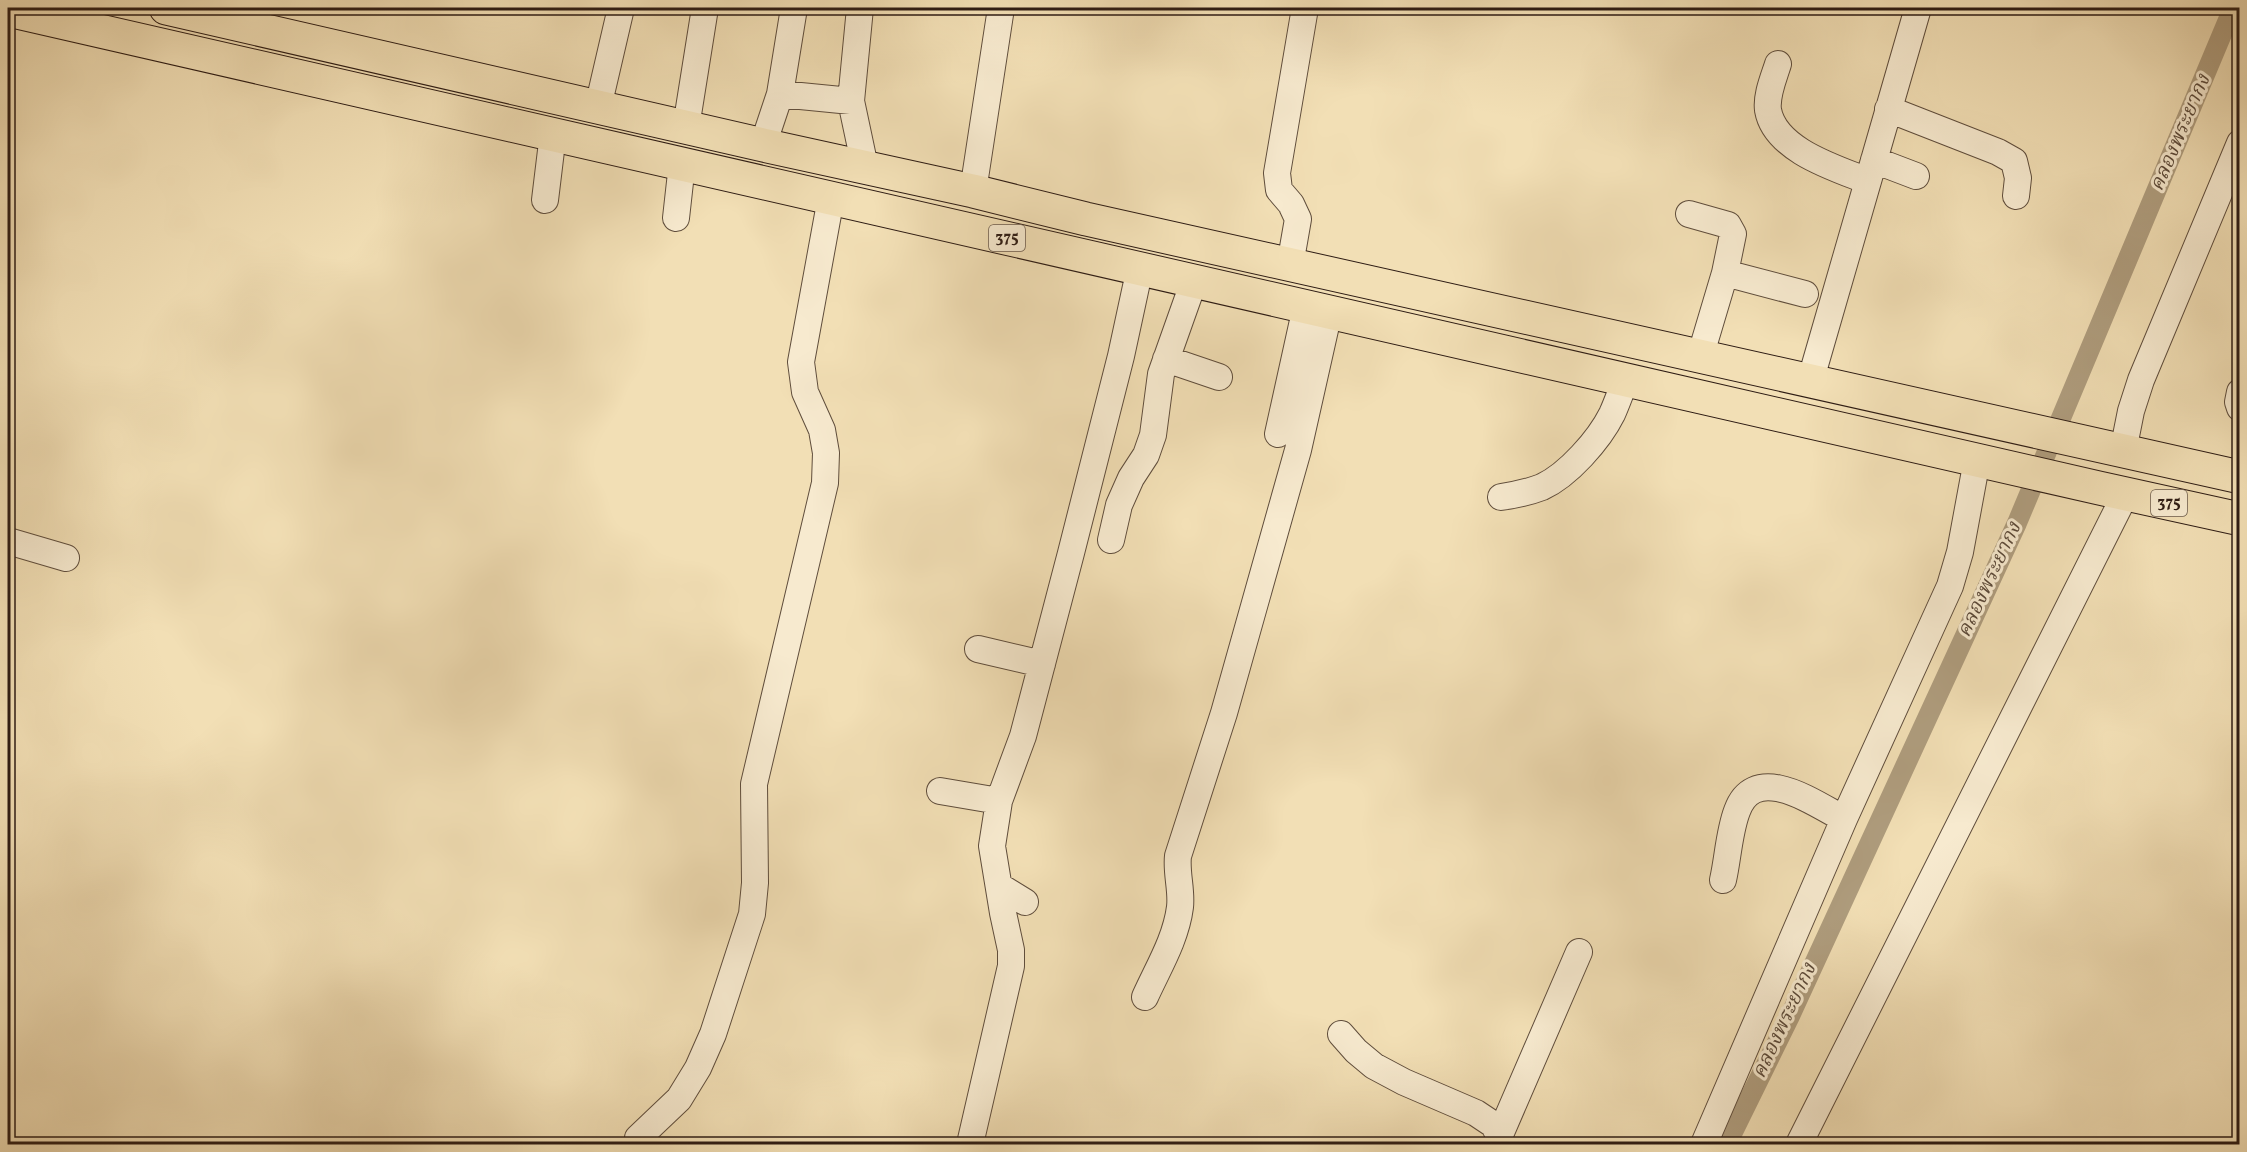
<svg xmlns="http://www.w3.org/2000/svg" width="2247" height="1152" viewBox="0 0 2247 1152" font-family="Vollkorn,'Noto Serif Thai',serif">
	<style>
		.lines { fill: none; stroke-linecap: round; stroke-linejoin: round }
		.canal { stroke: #af9d7e; stroke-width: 20 }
		.minor-casing { stroke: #5f4d3c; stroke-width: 28 }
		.major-casing { stroke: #2e1c14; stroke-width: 35 }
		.minor { stroke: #f7eacf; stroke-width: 26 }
		.major { stroke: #f2dfb5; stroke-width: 33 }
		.labels { text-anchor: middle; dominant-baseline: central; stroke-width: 6; stroke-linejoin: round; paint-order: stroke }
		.shield { fill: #f7eacf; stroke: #6a5a4c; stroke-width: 1.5 }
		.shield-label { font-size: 16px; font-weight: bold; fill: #2e1c14 }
		.water-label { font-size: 20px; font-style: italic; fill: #5b4939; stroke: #f7eacf }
	</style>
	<rect width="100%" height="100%" fill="#f2dfb5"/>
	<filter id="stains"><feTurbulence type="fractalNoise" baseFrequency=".00333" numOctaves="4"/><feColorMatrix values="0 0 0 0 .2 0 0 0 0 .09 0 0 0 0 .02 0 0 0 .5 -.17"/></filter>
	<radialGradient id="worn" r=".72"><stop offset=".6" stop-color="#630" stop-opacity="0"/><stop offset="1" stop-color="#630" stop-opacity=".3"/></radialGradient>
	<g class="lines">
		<path class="canal" d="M1727 1144 1790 1016 2017 523 2233 8"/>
		<defs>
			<path id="minor" d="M860 8 851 101 865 167
				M1778 64C1774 77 1766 95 1768 110 1775 150 1835 168 1868 181
				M780 94 851 101
				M598 107 621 8
				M1888 109 1998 152 2014 161 2018 178 2016 196
				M686 127 705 8
				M763 145 780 94 794 8
				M1874 160 1916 176
				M973 191 1001 8
				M545 200 553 134
				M1689 214 1728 225 1733 234 1725 273
				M676 218 682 164
				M1290 265 1298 219 1291 204 1279 190 1277 173 1305 8
				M1700 357 1725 273 1805 294
				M1166 359 1219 377
				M1810 382 1918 8
				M2240 392 2238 402 2240 408
				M1278 434 1306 307
				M2123 451 2131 411 2141 380 2240 143
				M1501 497C1515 495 1529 492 1542 487 1568 475 1599 440 1612 414 1617 403 1621 391 1626 379
				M1111 540 1119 505 1131 478 1146 455 1153 435 1161 374 1194 281
				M8 541 66 558
				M978 649 1042 664
				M940 791 999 801
				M1723 880C1728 858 1729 832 1737 811 1755 761 1814 803 1844 819
				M999 886 1025 902
				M1145 997C1158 968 1176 939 1180 907 1182 890 1176 873 1178 856L1224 713 1298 450 1329 312
				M1341 1034 1356 1051 1374 1066 1404 1082 1476 1113 1494 1125 1499 1136
				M638 1138 679 1099 698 1068 713 1034 752 914 755 883 754 784 825 483 826 453 822 430 805 392 801 362 831 198
				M970 1144 1011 966V950L1003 913 992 846 999 801 1023 736 1071 553 1121 356 1140 268
				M1496 1144 1579 952
				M1704 1144 1844 819 1950 586 1960 552 1977 460
				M1799 1144 2126 493"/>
			<path id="major" d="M166 8 763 145 973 191 1086 219 2240 477
				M8 10 2099 488 2240 519"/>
		</defs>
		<use href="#minor" class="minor-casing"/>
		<use href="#major" class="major-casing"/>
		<use href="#minor" class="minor"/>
		<use href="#major" class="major"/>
	</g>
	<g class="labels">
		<g class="shield">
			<rect x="989" y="225" width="36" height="26" rx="4.5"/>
			<rect x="2151" y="490" width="36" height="26" rx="4.5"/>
		</g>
		<g class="shield-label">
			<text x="1007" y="238">375</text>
			<text x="2169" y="503">375</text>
		</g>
		<g class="water-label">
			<text transform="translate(2181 133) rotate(-67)">คลองพระยากง</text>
			<text transform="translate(1990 580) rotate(-65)">คลองพระยากง</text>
			<text transform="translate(1785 1021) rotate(-65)">คลองพระยากง</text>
		</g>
	</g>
	<rect width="2247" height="1152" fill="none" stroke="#f2dfb5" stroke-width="30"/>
	<rect x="9" y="9" width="2229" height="1134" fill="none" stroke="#2e1c14" stroke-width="3"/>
	<rect x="15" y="15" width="2217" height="1122" fill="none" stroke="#2e1c14" stroke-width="1.5"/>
	<rect width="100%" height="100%" filter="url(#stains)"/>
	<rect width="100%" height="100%" fill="url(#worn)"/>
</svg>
